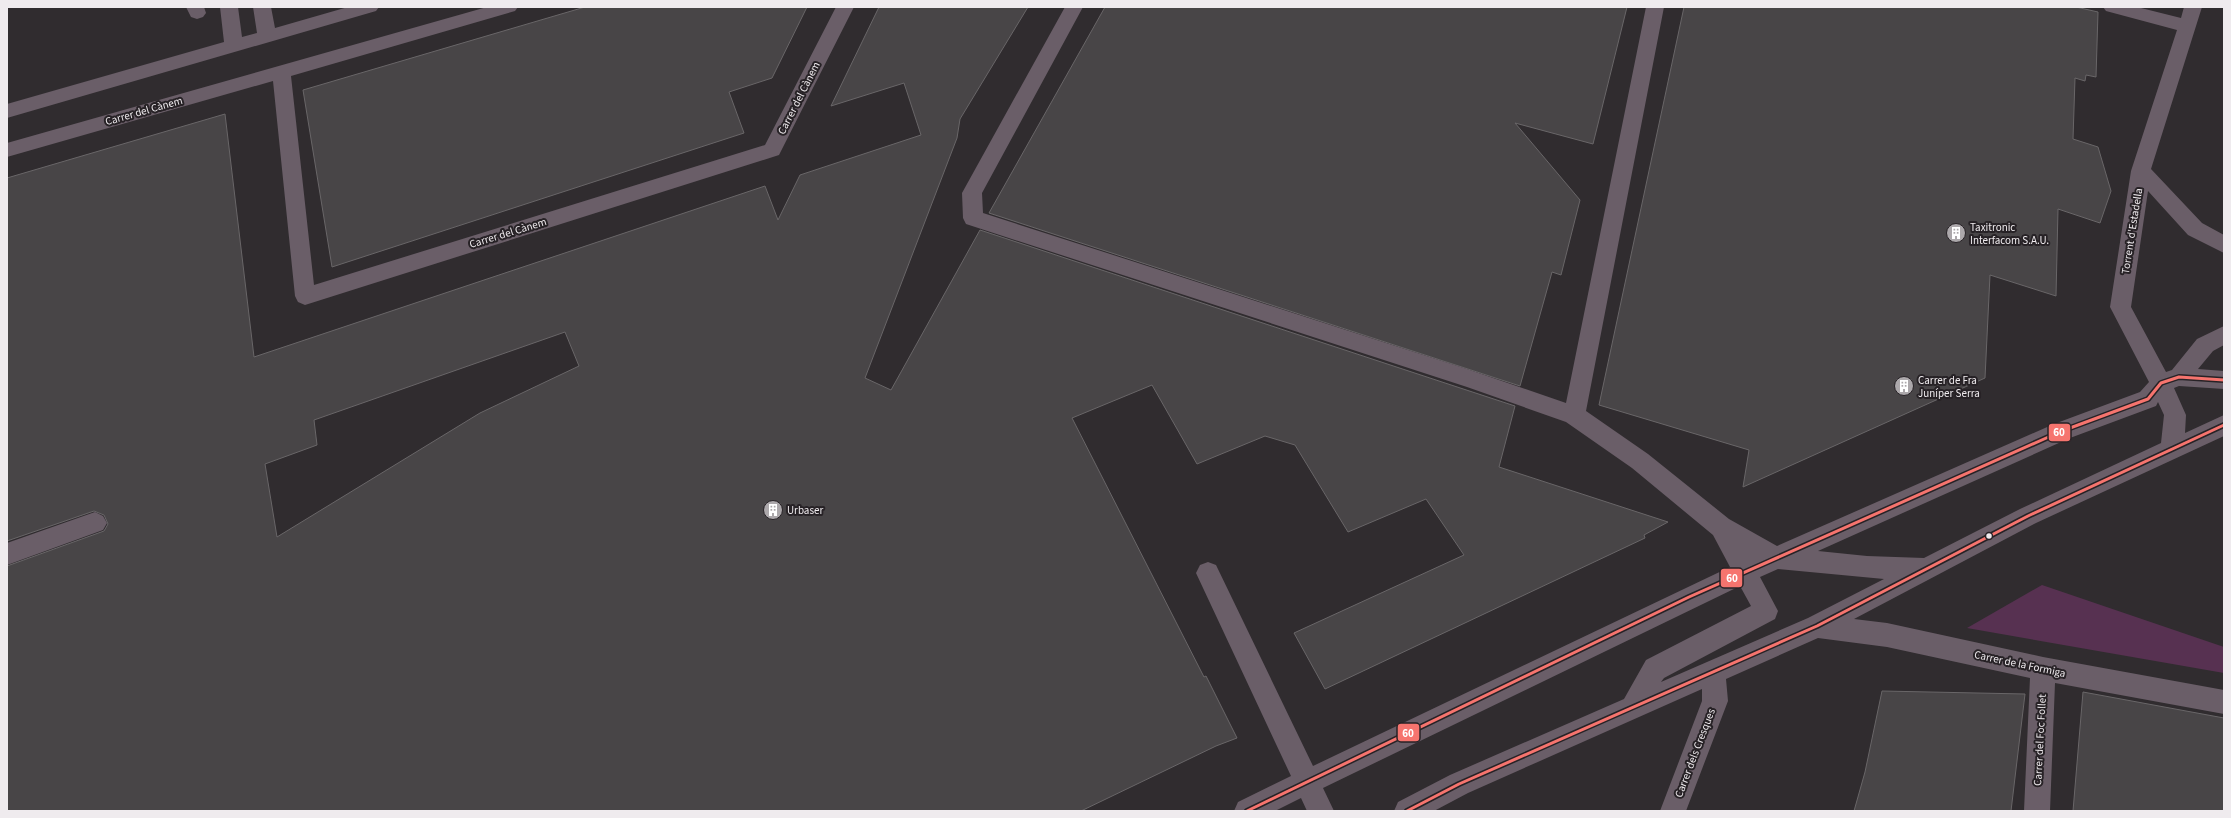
<svg xmlns="http://www.w3.org/2000/svg" width="2231" height="818" viewBox="0 0 2231 818" font-family="'Source Sans 3',sans-serif">
	<style>
		.green { fill: #573151 }
		.building { fill: #484547; stroke: #696668; fill-rule: evenodd }
		.lines { fill: none; stroke-linecap: round; stroke-linejoin: round }
		.minor { fill: #6a5e68; fill-rule: evenodd }
		.bus-1-casing { stroke: #272226; stroke-width: 6 }
		.bus-1 { stroke: #f6746e; stroke-width: 3 }
		.bus-dot { fill: #efebee; stroke: #272226; stroke-width: 1.5 }
		.labels { text-anchor: middle; dominant-baseline: central; stroke-width: 4; stroke-linejoin: round; paint-order: stroke }
		.street-label { font-size: 11px; fill: #efebee; stroke: #272226 }
		.poi-label { font-size: 11px; fill: #efebee; stroke: #272226; text-anchor: start }
		.line-badge { stroke: #272226; stroke-width: 1.5 }
		.badge-label { font-size: 11px; text-anchor: middle; font-weight: bold; fill: #fff }
	</style>
	<rect width="100%" height="100%" fill="#302c2f"/>
	<path class="green" d="M2042 585 2224 647V673L1967 628Z"/>
	<path class="building" d="M585 7H807L772 78 729 92 744 133 332 267 303 90Z
		M879 7H1028L960 119 957 138 865 378 891 390 980 230 1515 406 1499 467 1668 522 1644 535 1645 538 1325 689 1294 633 1464 555 1426 499 1348 532 1295 445 1265 436 1197 464 1152 385 1072 418 1204 677 1206 676 1237 738 1216 746 1081 811H7V566L104 531 108 524 104 515 94 511 7 541V178L225 114 254 357 765 186 778 220 800 175 921 135 904 83 831 106ZM565 332 579 366 480 413 277 537 265 464 317 445 314 420Z
		M1105 7H1627L1593 144 1515 123 1580 200 1561 275 1552 272 1520 386 989 213Z
		M1684 7H2076L2098 12 2096 77 2086 75 2085 81 2075 78 2073 139 2098 147 2111 191 2100 223 2058 209 2056 296 1990 275 1985 378 1743 487 1749 450 1599 405Z
		M1882 691 2025 694 2011 811H1854L1865 772Z
		M2083 692 2224 718V811H2073Z"/>
	<g class="lines">
		<path class="minor" d="M186 7H204L206 13 203 17 197 19 191 17Z
			M220 7H238L242 37 257 33 253 7H271L275 28 348 7H379L376 11 7 118V104L224 42Z
			M487 7H518L515 11 291 76 314 285 765 145 836 7H854L779 155 305 305 298 302 295 296 273 81 7 157V143Z
			M1065 7H1083L982 193 983 213 1467 369 1566 403 1646 7H1664L1586 411 1648 454 1729 519 1777 546 2054 424 2140 392 2149 382 2110 307 2131 171 2177 30 2106 11 2103 7H2137L2181 18 2184 7H2202L2151 169 2202 223 2224 235V253L2188 235 2148 191 2131 307 2166 372 2172 370 2197 339 2224 326V345L2213 351 2198 369 2224 371V389L2179 386 2174 388 2186 415 2185 433 2224 415V436L2036 523 1854 619 1887 623 2043 657 2224 690V714L2055 683 2050 811H2024L2030 678 1887 647 1818 638 1726 679 1728 701 1686 811H1660L1702 701V689L1468 793 1434 811H1394L1398 802 1450 775 1624 699 1646 660 1751 606 1740 586 1323 788 1334 811H1307L1301 798 1275 811H1234L1238 802 1291 776 1196 573 1200 565 1208 562 1216 565 1313 766 1730 567 1713 535 1632 468 1566 422 1467 387 966 224 963 218 962 193ZM2158 402 2164 415 2161 443 2020 509 1924 558 1867 556 1818 551 2070 438 2156 406ZM1778 569 1884 579 1808 618 1661 682 1664 678 1775 619 1778 611 1760 577Z
			M95 512 103 516 107 523 103 530 7 565V543Z"/>
		<defs>
			<path id="bus-1" d="M1247 811 1689 597 2062 431 2148 399 2161 383 2179 377 2224 380
				M1407 811 1459 784 1817 626 2028 516 2224 425"/>
		</defs>
		<use href="#bus-1" class="bus-1-casing"/>
		<use href="#bus-1" class="bus-1"/>
	</g>
	<defs>
		<symbol id="building-disc" viewBox="-11 -11 22 22"><circle r="9.5" fill="#aca8ab" stroke="#272226"/><path d="M-4-6H4V6H1V3H-1V6H-4ZM-2.5-4.3h1.7v1.8h-1.7ZM.8-4.3h1.7v1.8H.8ZM-2.5-1h1.7V.8h-1.7ZM.8-1h1.7V.8H.8Z" fill="#fff"/></symbol>
	</defs>
	<g fill-rule="evenodd">
		<use href="#building-disc" x="1945" y="222" width="22" height="22"/>
		<use href="#building-disc" x="1893" y="375" width="22" height="22"/>
		<use href="#building-disc" x="762" y="499" width="22" height="22"/>
	</g>
	<circle class="bus-dot" cx="1989" cy="536" r="3.5"/>
	<g class="labels">
		<g class="street-label">
			<text transform="translate(799 98) rotate(-63)">Carrer del Cànem</text>
			<text transform="translate(144 111) rotate(-16)">Carrer del Cànem</text>
			<text transform="translate(2132 231) rotate(-81)">Torrent d'Estadella</text>
			<text transform="translate(508 233) rotate(-17)">Carrer del Cànem</text>
			<text transform="translate(2020 664) rotate(12)">Carrer de la Formiga</text>
			<text transform="translate(2040 740) rotate(-87)">Carrer del Foc Follet</text>
			<text transform="translate(1695 753) rotate(-69)">Carrer dels Cresques</text>
		</g>
		<g class="poi-label">
			<text x="1970" y="227">Taxitronic<tspan x="1970" dy="13">Interfacom S.A.U.</tspan></text>
			<text x="1918" y="380">Carrer de Fra<tspan x="1918" dy="13">Juníper Serra</tspan></text>
			<text x="787" y="510">Urbaser</text>
		</g>
	</g>
	<g class="line-badge">
		<rect x="2048" y="423" width="23" height="19" rx="4" fill="#f6746e"/>
		<rect x="1720" y="568" width="23" height="20" rx="4" fill="#f6746e"/>
		<rect x="1397" y="723" width="23" height="19" rx="4" fill="#f6746e"/>
	</g>
	<g class="badge-label">
		<text x="2059" y="436">60</text>
		<text x="1732" y="582">60</text>
		<text x="1408" y="737">60</text>
	</g>
	<rect width="2231" height="818" fill="none" stroke="#efebee" stroke-width="16"/>
</svg>
